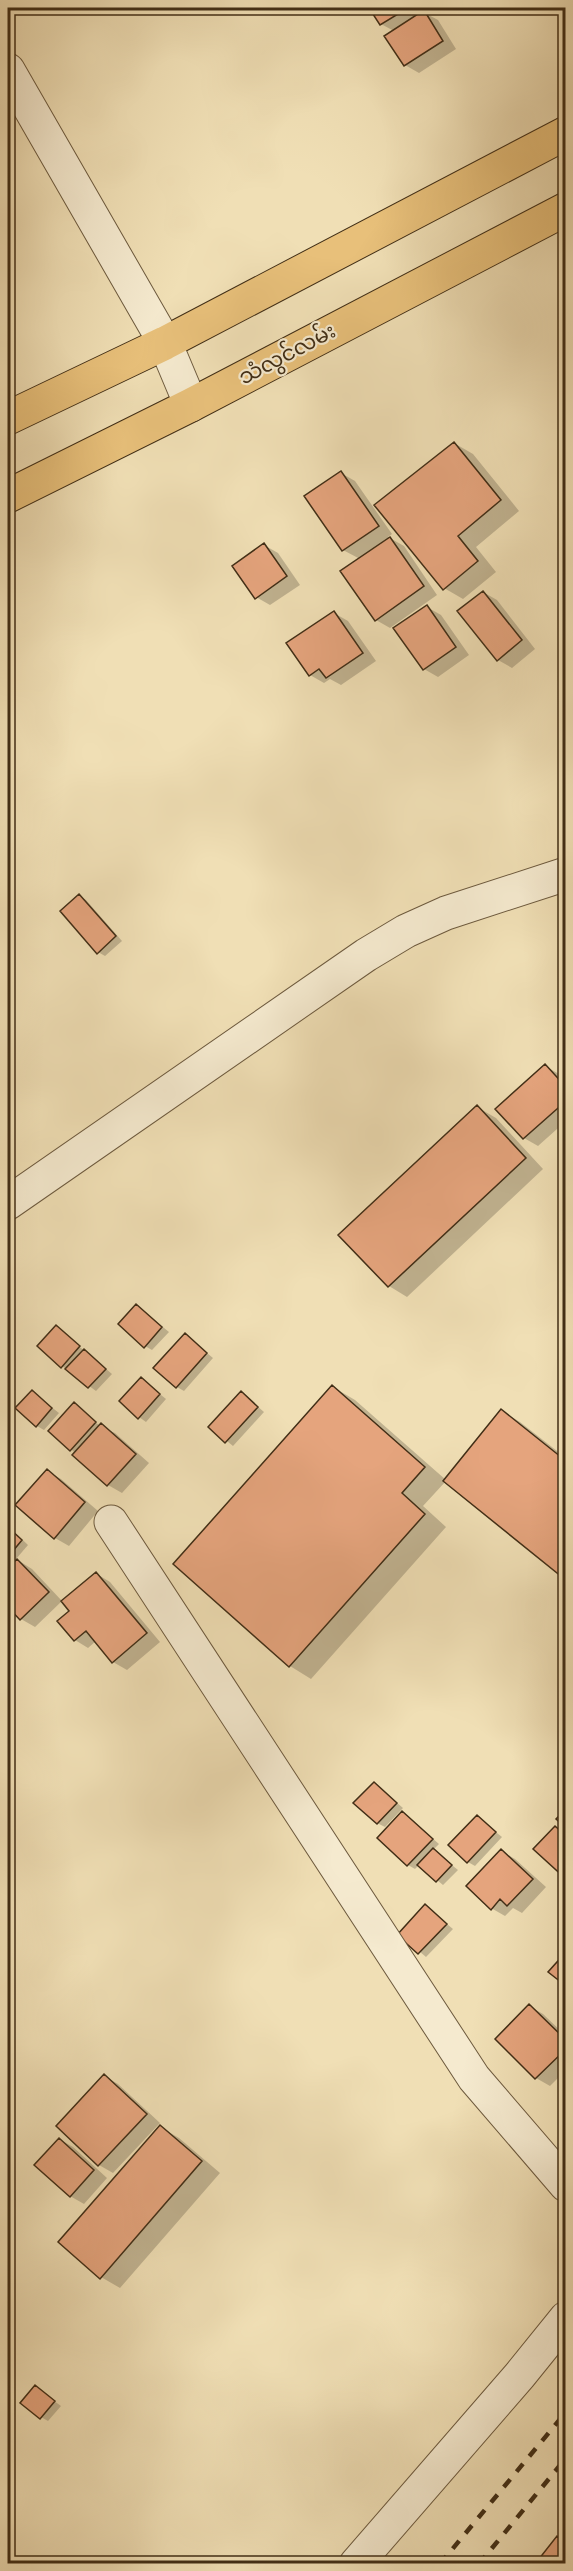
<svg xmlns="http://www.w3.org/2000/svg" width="573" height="2571" viewBox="0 0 573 2571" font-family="'IM FELL Great Primer','Noto Sans Myanmar',serif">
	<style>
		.shadow { fill: #0003 }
		.building { fill: #e5a47d; stroke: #412e16; stroke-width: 1.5 }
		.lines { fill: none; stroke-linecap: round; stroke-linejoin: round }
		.street-casing { stroke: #6d5a3e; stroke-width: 35 }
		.primary-casing { stroke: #412e16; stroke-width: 35 }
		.street { stroke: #f5eacf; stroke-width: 33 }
		.primary { stroke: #e8c07a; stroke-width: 33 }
		.rail { stroke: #412e16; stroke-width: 4.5; stroke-dasharray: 10 10; stroke-linecap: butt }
		.labels { text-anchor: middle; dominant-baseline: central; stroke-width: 4.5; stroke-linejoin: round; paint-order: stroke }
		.street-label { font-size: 21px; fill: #412e16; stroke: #f5eacf }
	</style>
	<rect width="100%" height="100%" fill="#f0dfb5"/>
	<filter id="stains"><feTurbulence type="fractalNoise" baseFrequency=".00333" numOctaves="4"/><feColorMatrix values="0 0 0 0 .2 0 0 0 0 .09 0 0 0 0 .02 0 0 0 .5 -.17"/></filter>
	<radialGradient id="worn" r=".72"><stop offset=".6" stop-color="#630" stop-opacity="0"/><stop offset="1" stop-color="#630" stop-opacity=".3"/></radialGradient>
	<path class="shadow" d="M371 8H429L430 10 425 13 438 20 456 49 419 73 405 65 394 31 381 24Z
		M454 443 473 454 519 511 476 547 496 572 463 599 444 588Z
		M341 473 355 481 392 534 388 537 404 546 437 595 390 628 376 620 360 559 343 550Z
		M264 545 278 553 300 585 270 605 256 597Z
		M483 592 497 600 535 649 512 668 498 660Z
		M427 607 441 615 469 655 438 677 424 669Z
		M334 613 348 621 376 661 341 685 330 679 324 683 310 675Z
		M79 896 86 900 122 941 105 956 98 952Z
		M545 1066 559 1074 566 1082V1121L538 1146 524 1138Z
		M477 1107 496 1118 543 1169 407 1297 389 1286Z
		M137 1306 169 1332 152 1350 145 1346Z
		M56 1327 112 1374 96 1391 62 1366Z
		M185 1335 213 1358 184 1391 177 1387Z
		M141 1379 166 1399 146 1422 139 1417Z
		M333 1387 355 1400 446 1480 502 1411 520 1422 566 1458V1578L446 1481 423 1506 446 1527 311 1679 290 1666Z
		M32 1392 59 1413 44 1430 37 1426Z
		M241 1392 264 1412 233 1446 210 1427Z
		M74 1404 100 1426 115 1433 149 1463 122 1493 108 1485 71 1449Z
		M47 1471 61 1479 98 1511 69 1546 55 1538Z
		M8 1526 28 1545 16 1559 32 1569 62 1601 35 1627 21 1619 8 1604Z
		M97 1574 110 1582 160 1642 127 1670 113 1662 96 1641 88 1648 75 1640Z
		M374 1783 403 1808 385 1827 377 1823Z
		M403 1813 439 1844 433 1850 458 1870 443 1885 419 1865 415 1869 408 1865Z
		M477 1817 502 1837 475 1866 468 1862Z
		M501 1851 515 1859 546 1887 522 1913 513 1908 505 1916 491 1908Z
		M425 1906 453 1929 426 1957 399 1934Z
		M529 2006 543 2014 566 2036V2070L550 2086 536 2078Z
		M104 2076 118 2084 160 2123 113 2173 99 2165 58 2126Z
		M160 2127 179 2138 220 2173 120 2288 101 2277Z
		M59 2139 73 2147 107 2178 84 2204 70 2196Z
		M35 2387 61 2406 48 2421 41 2417Z"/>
	<path class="building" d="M369 8H408L380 25Z
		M424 10 443 41 404 66 384 36Z
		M454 442 501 500 458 536 478 561 443 590 374 505Z
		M341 471 379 526 342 551 304 496Z
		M390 537 424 586 375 621 340 571Z
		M264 543 287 576 255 599 232 566Z
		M483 591 522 640 497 661 457 611Z
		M427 605 456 647 423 670 393 628Z
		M334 611 363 653 326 678 319 669 309 676 286 643Z
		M79 894 116 936 97 954 60 911Z
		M545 1064 566 1087V1101L523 1139 495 1109Z
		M477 1105 526 1158 388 1287 338 1235Z
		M136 1304 162 1327 144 1348 118 1324Z
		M56 1325 80 1346 61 1368 37 1346Z
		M185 1333 207 1353 176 1388 153 1368Z
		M84 1349 106 1369 88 1388 65 1369Z
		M141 1377 160 1394 138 1419 119 1401Z
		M332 1385 425 1467 402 1493 425 1514 289 1667 173 1564Z
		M32 1390 52 1408 36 1427 15 1408Z
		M241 1391 258 1407 225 1443 208 1427Z
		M74 1402 96 1422 70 1451 48 1431Z
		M501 1409 566 1461V1573L562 1577 443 1481Z
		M101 1423 136 1454 107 1486 72 1455Z
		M47 1469 85 1502 54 1539 15 1505Z
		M8 1527 22 1540 8 1557Z
		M17 1559 49 1592 20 1620 8 1607V1568Z
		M96 1572 147 1633 112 1663 86 1631 74 1641 57 1621 69 1611 61 1601Z
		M374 1782 397 1803 377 1824 353 1803Z
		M566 1809V1828L556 1819Z
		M402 1811 433 1839 407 1866 377 1838Z
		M477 1815 496 1832 467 1863 448 1845Z
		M555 1826 566 1836V1879L533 1849Z
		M433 1848 452 1865 436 1882 417 1865Z
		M501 1849 533 1879 507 1906 500 1899 491 1910 466 1886Z
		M425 1904 447 1924 418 1954 397 1935Z
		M566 1952V1986L548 1972Z
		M529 2004 566 2040V2049L535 2079 495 2039Z
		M104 2074 147 2114 98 2166 56 2126Z
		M160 2125 202 2161 100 2279 58 2242Z
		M59 2138 94 2170 70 2197 34 2165Z
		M35 2385 55 2401 40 2419 20 2403Z
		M557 2536 566 2543V2564H535Z"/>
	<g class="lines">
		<defs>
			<path id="street" d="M8 70 165 343 191 405
				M8 1203 366 955 406 931 446 913 566 874
				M111 1522 474 2078 566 2185
				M356 2564 520 2375 566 2318"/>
			<path id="primary" d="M8 418 165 343 566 133
				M8 496 191 405 566 209"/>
		</defs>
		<use href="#street" class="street-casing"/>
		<use href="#primary" class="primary-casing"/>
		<use href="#street" class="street"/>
		<use href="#primary" class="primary"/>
		<path class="rail" d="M440 2564 566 2412
			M479 2564 566 2458"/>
	</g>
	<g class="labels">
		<g class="street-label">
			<text transform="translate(287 354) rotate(-28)">သံလွင်လမ်း</text>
		</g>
	</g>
	<rect width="573" height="2571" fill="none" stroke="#f0dfb5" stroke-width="30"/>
	<rect x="9" y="9" width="555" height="2553" fill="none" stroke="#412e16" stroke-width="3"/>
	<rect x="15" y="15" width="543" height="2541" fill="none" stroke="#412e16" stroke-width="1.5"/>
	<rect width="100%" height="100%" filter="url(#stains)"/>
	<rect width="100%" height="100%" fill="url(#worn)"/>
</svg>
